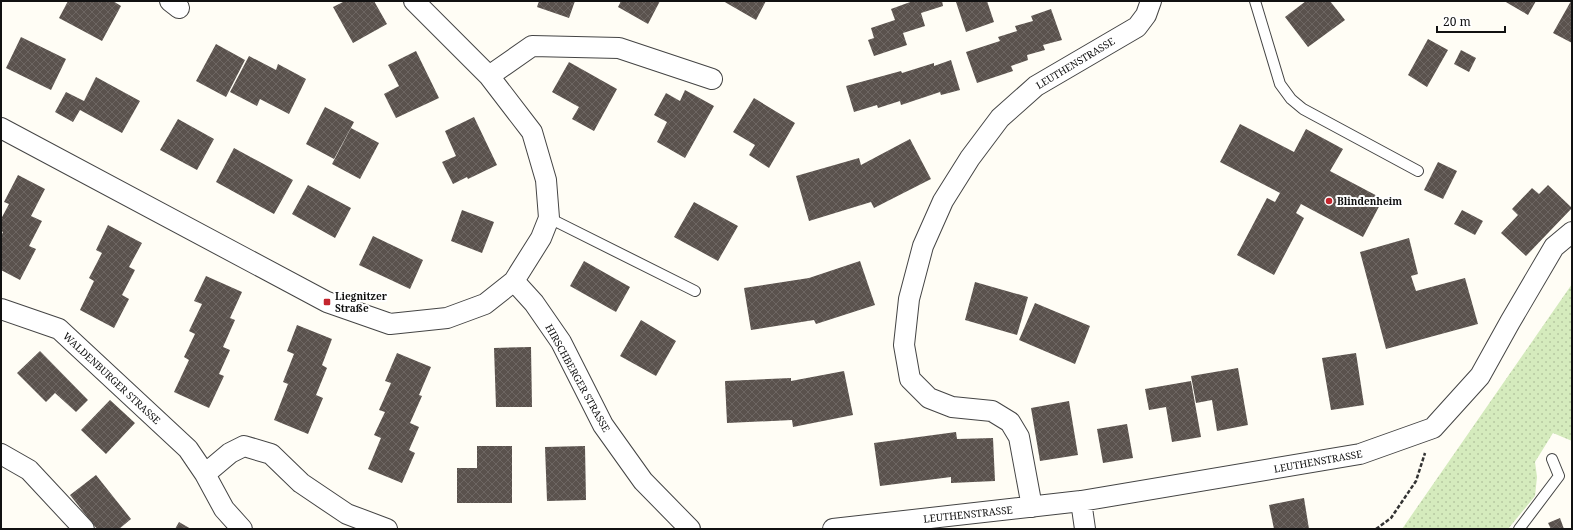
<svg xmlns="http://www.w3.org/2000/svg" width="1573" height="530" viewBox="0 0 1573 530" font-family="'Noto Serif',serif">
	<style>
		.grass { fill: url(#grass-dots) }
		.building { fill: url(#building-cross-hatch) }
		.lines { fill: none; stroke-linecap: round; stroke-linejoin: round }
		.service-casing { stroke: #444; stroke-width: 12 }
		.minor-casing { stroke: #444; stroke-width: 22 }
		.path { stroke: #333; stroke-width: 2.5; stroke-dasharray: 4 2; stroke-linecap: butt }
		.service { stroke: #fff; stroke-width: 10 }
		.minor { stroke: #fff; stroke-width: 20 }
		.poi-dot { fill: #c4262e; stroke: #fff; stroke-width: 1.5 }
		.labels { text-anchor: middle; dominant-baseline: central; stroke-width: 4; stroke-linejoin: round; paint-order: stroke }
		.street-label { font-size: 10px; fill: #111; stroke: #fff }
		.poi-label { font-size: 10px; font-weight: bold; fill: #111; stroke: #fff; text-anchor: start }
	</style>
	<defs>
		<pattern id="grass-dots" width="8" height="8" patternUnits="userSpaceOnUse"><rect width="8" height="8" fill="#d5ebbd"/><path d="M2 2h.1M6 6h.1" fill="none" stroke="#b6c8a1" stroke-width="1.8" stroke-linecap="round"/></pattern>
		<pattern id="building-cross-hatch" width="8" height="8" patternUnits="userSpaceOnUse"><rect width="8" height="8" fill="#5a524d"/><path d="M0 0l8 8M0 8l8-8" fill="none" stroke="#6d6662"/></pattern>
	</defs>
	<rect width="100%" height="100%" fill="#fffdf5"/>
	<path class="grass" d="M1572 284V441L1553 433 1535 462 1537 477 1535 496 1508 529H1402Z"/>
	<path class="building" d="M68 1H113L121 6 102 41 59 18Z
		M345 1H374L387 24 353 43 333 7Z
		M539 1H575L569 18 537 7Z
		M621 1H660L648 24 618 7Z
		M723 1H766L756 20Z
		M913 1H942L943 6 921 13 925 26 903 33 907 45 874 56 868 40 874 38 871 28 895 20 891 9Z
		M987 1 994 22 966 32 956 2Z
		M1306 1H1330L1345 20 1308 47 1285 17Z
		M1504 1H1536L1528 15Z
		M1571 1H1572V43L1553 33Z
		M1051 9 1062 40 1043 45 1045 50 1027 55 1028 60 1011 66 1013 71 977 83 966 52 1000 41 998 37 1017 31 1015 26 1033 21 1031 16Z
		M21 37 66 59 51 90 6 68Z
		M1428 39 1448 50 1427 87 1408 75Z
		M216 44 245 60 226 97 196 81Z
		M1461 50 1476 58 1469 72 1454 64Z
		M416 51 439 98 396 118 384 94 399 86 388 65Z
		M249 56 276 70 278 64 306 79 289 114 260 99 257 106 230 92Z
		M951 60 960 90 941 95 940 92 901 105 900 101 878 108 877 105 854 112 846 86 901 71 902 73 934 63V66Z
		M569 62 617 89 594 131 572 119 579 107 552 92Z
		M96 77 140 101 122 133 80 110 73 122 55 112 66 92 84 101Z
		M685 90 714 106 685 158 657 142 667 122 654 115 666 93 680 101Z
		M754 98 795 123 769 168 749 155 755 145 733 132Z
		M325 107 354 122 334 159 306 144Z
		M474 117 497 165 468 179 467 177 453 184 442 162 456 156 445 131Z
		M178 119 214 139 197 170 160 150Z
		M1240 124 1294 152 1306 129 1343 149 1330 171 1383 199 1363 237 1301 204 1296 213 1304 218 1274 275 1237 255 1267 198 1275 202 1280 193 1220 162Z
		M351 128 379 143 360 179 332 164Z
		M910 139 931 179 874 208 871 202 809 221 796 176 859 158 861 165Z
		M234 148 293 180 274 214 216 182Z
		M1438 162 1457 171 1443 199 1424 190Z
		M18 175 45 189 31 216 42 221 29 246 36 249 20 280 1 270V236L3 232 1 231V219L9 204 4 202Z
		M308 185 351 208 335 238 292 214Z
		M1548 185 1572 208 1526 256 1501 233 1518 215 1512 209 1532 188 1539 194Z
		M694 202 738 226 718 261 674 237Z
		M462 210 494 222 482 253 451 241Z
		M1462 210 1483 221 1475 235 1454 224Z
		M108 225 142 243 129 267 135 270 122 295 129 299 114 328 80 310 94 281 89 278 102 253 96 250Z
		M373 236 423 260 410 289 359 265Z
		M1409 238 1418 274 1411 276 1416 291 1465 278 1478 324 1386 349 1360 252Z
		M584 261 630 287 616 312 570 286Z
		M860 261 875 305 816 324 814 320 751 330 744 288 809 278Z
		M206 276 242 292 230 318 235 320 223 347 230 350 219 374 224 376 209 408 174 392 189 360 184 357 195 334 189 331 202 304 194 301Z
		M975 282 1028 297 1017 335 965 320Z
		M1035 303 1090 326 1075 364 1019 340Z
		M641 320 676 341 656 376 620 356Z
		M297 325 332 339 322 365 327 368 316 395 323 398 308 434 274 420 288 384 283 382 294 354 287 351Z
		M531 347 532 407H496L494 348Z
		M40 351 88 400 76 412 55 393 46 402 17 373Z
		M397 353 431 367 419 395 422 396 410 423 419 427 409 450 415 453 402 483 368 469 381 438 374 435 385 412 379 410 391 383 385 381Z
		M1356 353 1364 405 1331 410 1322 358Z
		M1238 368 1248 425 1217 431 1212 400 1196 403 1191 376Z
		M844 371 853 415 793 427 792 420 727 423 725 381 791 378V381Z
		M1191 381 1201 437 1172 442 1166 407 1149 410 1145 389Z
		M110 400 135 423 106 454 81 430Z
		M1069 401 1078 455 1040 461 1031 408Z
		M1127 424 1133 458 1103 463 1097 429Z
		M956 432 957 439 993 438 995 481 951 483V477L880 486 874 443Z
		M477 446H512V503H457V468H477Z
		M585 446 586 500 547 501 545 447Z
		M96 475 131 519 119 529H97L70 495Z
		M1304 498 1309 529H1274L1269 505Z
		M1560 518 1564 529H1551L1548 523Z
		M179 522 191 529H175Z"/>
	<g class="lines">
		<defs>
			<path id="service" d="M1255 1 1280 84 1291 99 1303 109 1418 171
				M549 218 695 291
				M1519 529 1559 476 1552 459"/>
			<path id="minor" d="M170 1 179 8
				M489 76 532 46 619 48 712 79
				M1 128 327 302 390 324 447 318 485 304 514 281 541 238 549 218 546 180 532 132 489 76 414 1
				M514 281 534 303 561 342 603 425 643 481 690 529
				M1 309 59 329 188 449 205 474 224 509 242 529
				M1 454 29 470 84 529
				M205 474 230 453 244 446 271 454 301 483 347 514 387 529
				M1081 501 1085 529
				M1032 507 1019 437 1010 422 992 411 952 407 929 398 910 379 904 345 909 299 923 246 943 201 970 158 1000 118 1036 86 1137 27 1146 15 1151 1
				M833 529 1081 501 1360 454 1433 428 1480 376 1510 322 1554 247 1572 232"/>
		</defs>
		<use href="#service" class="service-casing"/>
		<use href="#minor" class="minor-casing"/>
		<path class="path" d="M1376 529 1391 518 1416 481 1425 453"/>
		<use href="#service" class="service"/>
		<use href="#minor" class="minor"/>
	</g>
	<g class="poi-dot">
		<circle cx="1329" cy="201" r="4"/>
		<rect x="323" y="298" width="8" height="8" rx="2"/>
	</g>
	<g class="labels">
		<g class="street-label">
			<text transform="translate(1075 63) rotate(-31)">LEUTHENSTRASSE</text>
			<text transform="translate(112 378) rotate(43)">WALDENBURGER STRASSE</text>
			<text transform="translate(578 378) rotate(61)">HIRSCHBERGER STRASSE</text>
			<text transform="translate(1318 461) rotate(-10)">LEUTHENSTRASSE</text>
			<text transform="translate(968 514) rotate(-6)">LEUTHENSTRASSE</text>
		</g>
		<g class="poi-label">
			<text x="1337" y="201">Blindenheim</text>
			<text x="335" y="296">Liegnitzer<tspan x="335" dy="12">Straße</tspan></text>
		</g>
	</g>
	<rect width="1573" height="530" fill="none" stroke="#111111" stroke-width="4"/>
	<path d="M1437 26v6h68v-6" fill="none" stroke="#111111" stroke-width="2"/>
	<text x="1443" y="26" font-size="12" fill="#111111" stroke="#ffffff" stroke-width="3" paint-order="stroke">20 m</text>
</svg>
